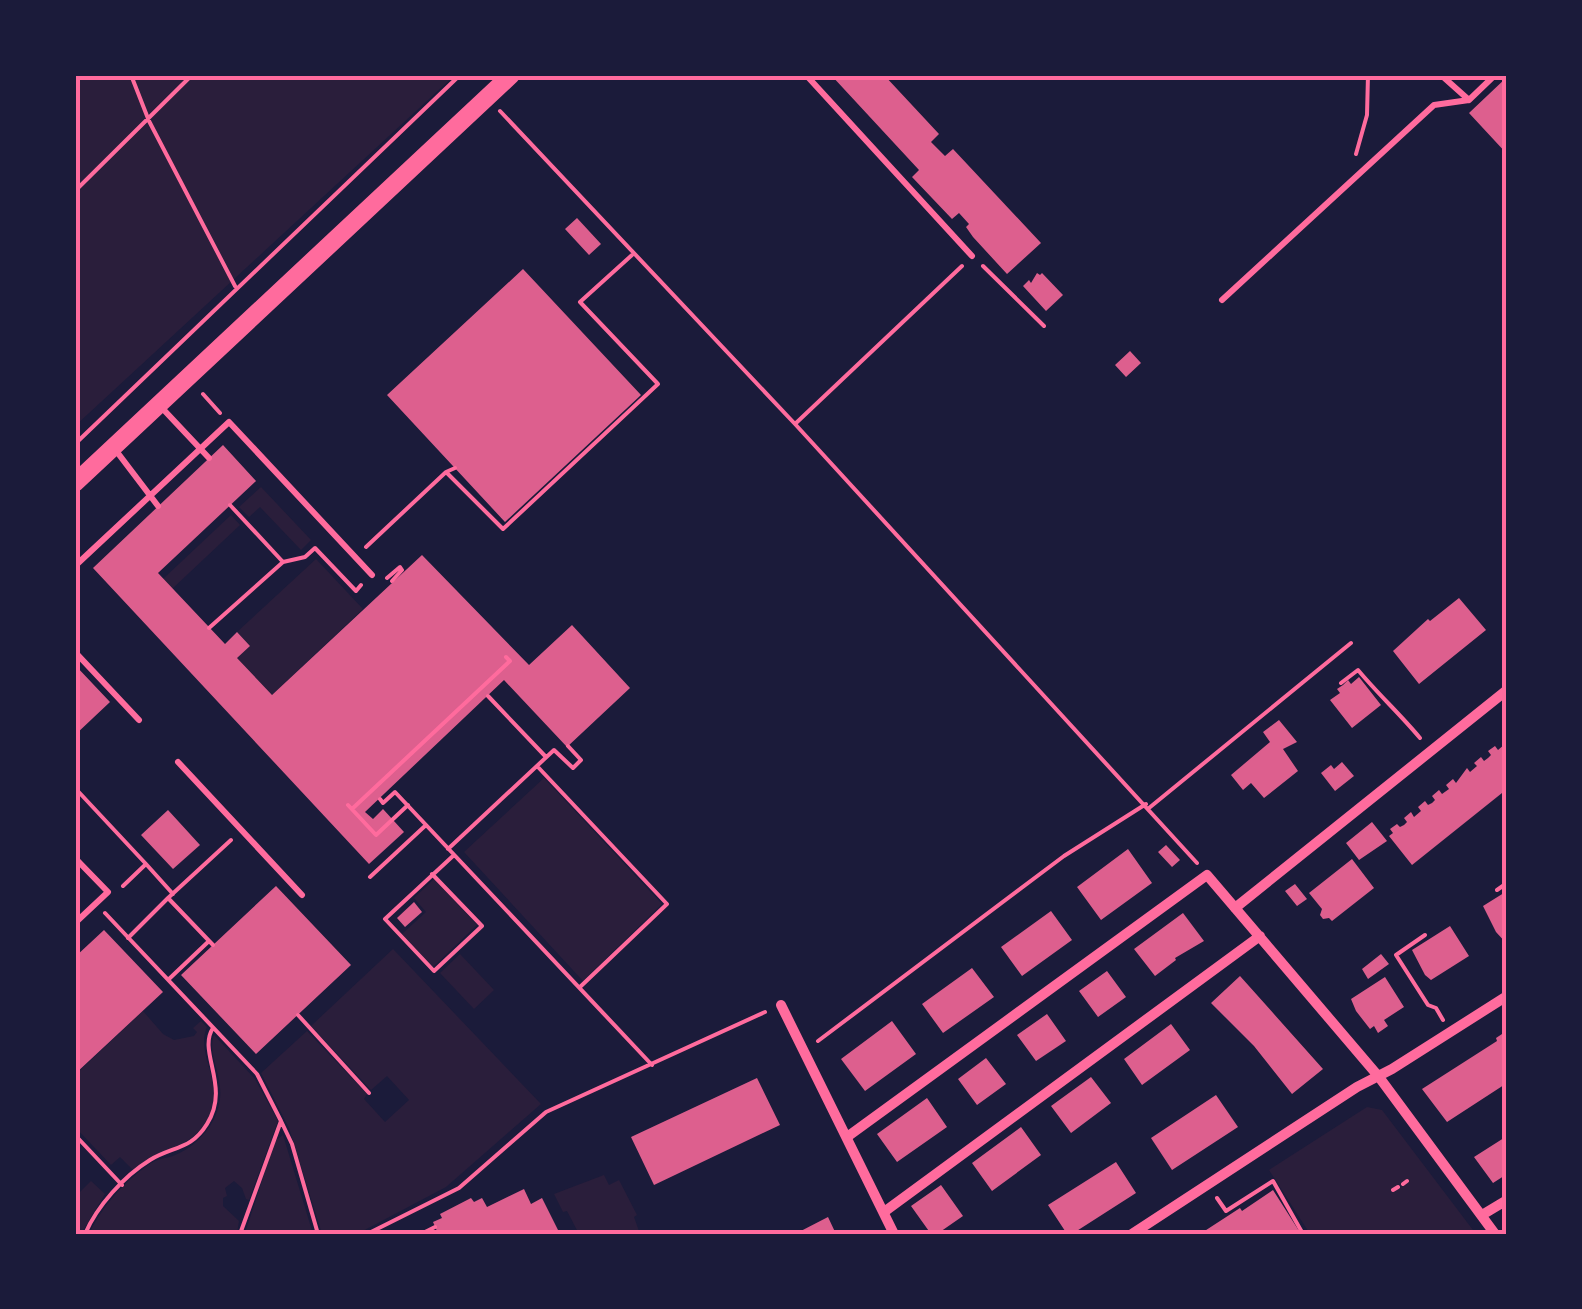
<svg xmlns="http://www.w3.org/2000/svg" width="1582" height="1309" viewBox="0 0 1582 1309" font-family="'PT Sans Narrow',sans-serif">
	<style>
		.green { fill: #2a1e3b }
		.building { fill: #dd5f8e }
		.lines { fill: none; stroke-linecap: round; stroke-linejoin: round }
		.path { stroke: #ff6b9d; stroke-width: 4 }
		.service { stroke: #ff6b9d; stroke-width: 6 }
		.minor { stroke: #ff6b9d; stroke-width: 10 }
		.secondary { stroke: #ff6b9d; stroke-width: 18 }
		.neatline { fill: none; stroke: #ff6b9d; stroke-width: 4 }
	</style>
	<rect width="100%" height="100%" fill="#1b1b3a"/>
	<path class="green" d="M75 75H455L75 426Z
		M261 487 311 540 301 550 260 507 249 517 239 507Z
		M231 515 240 525 172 589 163 579Z
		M316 559 363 609 272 695 237 658 250 646 237 632Z
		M544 778 662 904 583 981 464 852Z
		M434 879 477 925 433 967 402 934 426 912 414 898Z
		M393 949 541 1104 446 1187 357 1234H322L289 1128 261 1073 307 1031 367 1094 364 1099 385 1122 409 1100 387 1076 371 1090 311 1026Z
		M460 954 494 990 474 1009 440 973Z
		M143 1011 163 1034 174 1040 194 1036 197 1032 193 1028 201 1021 207 1027C193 1059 235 1090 199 1131 180 1151 153 1153 133 1170L120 1157 111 1165 75 1127V1075Z
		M214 1035 255 1079 278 1121 249 1200 246 1199 242 1188 234 1181 225 1188 227 1196 223 1198V1206L239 1221 237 1234H89C102 1206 125 1181 151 1163 158 1159 166 1158 173 1156 191 1149 205 1136 214 1119 232 1082 205 1059 214 1035Z
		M1367 1107 1382 1110 1476 1234H1310L1269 1170Z
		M283 1135 313 1234H255L246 1230 275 1141Z
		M604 1175 609 1185 619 1180 637 1215 634 1217 640 1234H579L567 1211 563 1212 554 1194Z
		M91 1181 105 1194 81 1234H75V1197Z"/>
	<path class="building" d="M831 75H884L939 134 931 142 945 156 953 149 1041 243 1007 274 973 237 966 227 969 224 959 213 952 219 912 177 919 170Z
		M1507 77V154L1469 113Z
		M577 218 601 244 589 255 565 229Z
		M523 269 641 395 505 522 387 395Z
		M1037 273 1040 275 1042 273 1063 295 1046 311 1023 286 1029 280 1031 283Z
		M1130 351 1141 363 1126 377 1115 365Z
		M223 445 256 481 158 573 225 644 237 632 250 646 237 658 272 695 422 555 529 665 572 625 630 688 567 747 504 680 365 812 373 819 383 809 404 832 369 864 93 568Z
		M1459 598 1486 630 1419 684 1393 651 1428 619 1430 621Z
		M75 665 110 702 75 735Z
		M1359 677 1381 705 1352 728 1330 700 1340 693 1337 689 1343 685 1348 680 1351 684Z
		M1279 720 1297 742 1283 749 1298 771 1264 798 1251 783 1243 790 1231 775 1270 742 1263 732Z
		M1507 736V789L1412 865 1389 836 1393 833 1390 829 1397 824 1400 827 1404 825 1407 822 1404 818 1411 812 1414 817 1421 811 1418 807 1425 801 1428 805 1432 803 1435 800 1432 796 1439 790 1442 794 1449 789 1446 785 1453 779 1456 783 1467 768 1470 772 1477 766 1474 763 1481 757 1484 761 1488 758 1491 755 1488 751 1495 746 1498 750 1505 744 1502 740Z
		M1342 762 1354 776 1335 791 1321 773 1331 765 1334 769Z
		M168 810 200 845 173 869 141 835Z
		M1372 822 1387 841 1359 860 1346 843Z
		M1166 845 1180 860 1172 867 1158 852Z
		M1128 849 1152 883 1101 920 1077 887Z
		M1352 859 1374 888 1332 921 1329 918 1323 919 1320 915 1322 909 1309 893Z
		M1295 884 1307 899 1297 906 1285 891Z
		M276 886 351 965 256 1054 181 975Z
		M1507 891V944L1496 932 1483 906Z
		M414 902 422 912 405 927 397 918Z
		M1051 911 1072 940 1022 976 1001 947Z
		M1183 913 1204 941 1175 958 1176 960 1155 976 1134 949Z
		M1450 926 1469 956 1431 980 1425 975 1412 950Z
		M104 930 163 992 75 1074V957Z
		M1381 954 1389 964 1368 979 1362 969Z
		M972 968 994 997 943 1033 922 1004Z
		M1107 971 1126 997 1098 1017 1079 991Z
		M1240 976 1323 1069 1292 1094 1254 1046 1211 1003Z
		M1385 977 1404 1007 1384 1020 1388 1026 1378 1033 1374 1026 1370 1029 1356 1011 1351 999Z
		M1047 1014 1066 1041 1036 1061 1017 1035Z
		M892 1021 916 1054 865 1091 841 1059Z
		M1171 1024 1190 1050 1142 1085 1124 1059Z
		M1505 1032 1507 1083 1447 1122 1422 1089 1497 1041 1496 1038Z
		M986 1058 1006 1084 977 1105 958 1079Z
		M1091 1077 1111 1103 1071 1133 1051 1106Z
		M757 1078 780 1125 654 1185 631 1137Z
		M1216 1095 1238 1127 1172 1170 1151 1138Z
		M927 1098 947 1127 897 1162 877 1134Z
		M1021 1127 1041 1155 992 1191 972 1163Z
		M1507 1136V1174L1493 1183 1474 1157Z
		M1116 1162 1136 1193 1072 1234H1067L1048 1205Z
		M941 1185 963 1216 937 1234H931L911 1206Z
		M524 1189 531 1204 542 1198 560 1234H431L437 1231 433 1222 442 1218 440 1214 471 1198 474 1202 482 1198 487 1207Z
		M1273 1190 1301 1234H1200L1240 1208 1242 1211Z
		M828 1217 836 1234H795Z"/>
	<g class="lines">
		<path class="path" d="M131 75 149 121 235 286
			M500 111 795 424 1197 863
			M1356 154 1367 115 1368 75
			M75 191 192 75
			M983 266 1044 326
			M203 394 220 413
			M795 424 962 266
			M75 444 460 75
			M446 472 503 529 658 384 580 302 632 255
			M230 505 283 562 305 557 315 548 356 591 361 585
			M366 547 446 472 455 468
			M387 578 400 567 402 570 392 581
			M209 628 283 562
			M1341 683 1358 670C1378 694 1400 714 1420 738
			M488 696 546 757
			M537 766 667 904 580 987
			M75 788 146 864 123 886
			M380 799 383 803 395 792 652 1065
			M348 805 376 835 408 805
			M1149 808 1351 643
			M352 809 510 661 506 657
			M448 849 554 750 573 768 581 760 568 746
			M146 864 173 894
			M432 874 482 926 434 971 385 919 454 855
			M370 877 426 825
			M1497 890 1507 883
			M168 898 231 840
			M105 913 257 1074 281 1121 240 1234
			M1425 935 1396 955 1428 1005 1436 1008 1443 1020
			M128 938 168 898 213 945
			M169 979 209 941
			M298 1015 369 1093
			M818 1041 1064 856 1146 804
			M281 1121 292 1144 318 1234
			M75 1135 122 1185
			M1403 1184 1407 1181
			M1393 1190 1398 1187
			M1217 1198 1226 1211 1273 1181 1303 1234
			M85 1234C97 1206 124 1176 150 1160 173 1146 191 1150 207 1124 231 1086 197 1052 213 1028
			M367 1234 459 1188 546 1112 765 1012
			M421 1234 435 1227"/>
		<path class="service" d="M806 75 972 256
			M1441 75 1469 100
			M1222 300 1434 105 1469 100 1495 75
			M162 408 209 458
			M114 448 158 506
			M75 566 229 422 372 575
			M75 652 139 720
			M178 762 302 895
			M75 858 108 892 75 923"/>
		<path class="minor" d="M1235 908 1507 690
			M781 1005 894 1234
			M847 1137 1207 875 1379 1077 1495 1234
			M884 1212 1260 936
			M1482 1215 1507 1200
			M1132 1234 1357 1087 1392 1069 1507 996"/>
		<path class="secondary" d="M75 483 511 75"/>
	</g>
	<rect width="1582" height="1309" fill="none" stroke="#1b1b3a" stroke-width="155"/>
	<rect x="78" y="78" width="1426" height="1154" class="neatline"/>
</svg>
